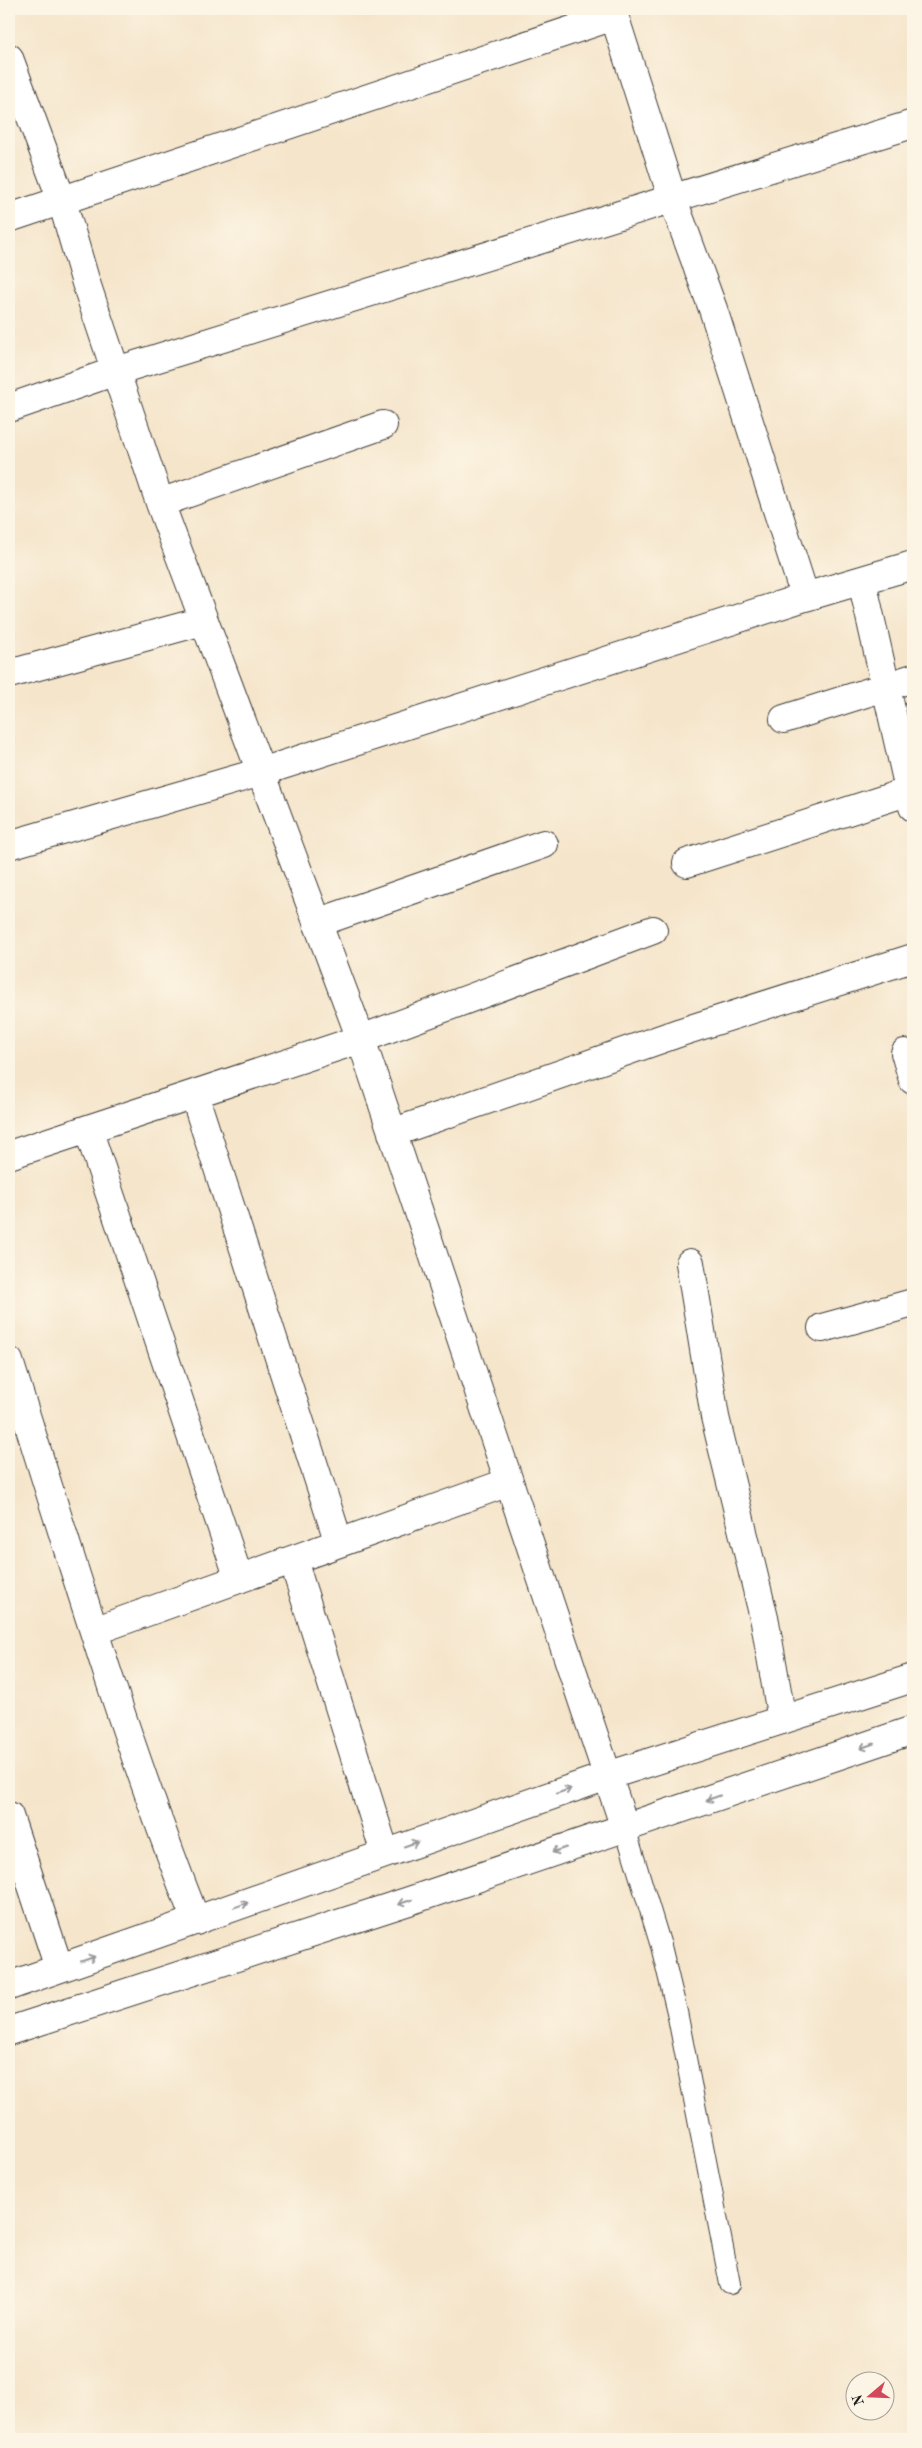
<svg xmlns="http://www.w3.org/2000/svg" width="922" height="2448" viewBox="0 0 922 2448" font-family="'Old Standard TT',serif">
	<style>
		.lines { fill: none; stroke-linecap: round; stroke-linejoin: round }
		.service-casing { stroke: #3d3a36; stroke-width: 22 }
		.minor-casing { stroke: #3d3a36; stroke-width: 30 }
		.tertiary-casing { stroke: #3d3a36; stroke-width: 30 }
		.service { stroke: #fff; stroke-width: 20 }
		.minor { stroke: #fff; stroke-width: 28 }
		.tertiary { stroke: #fff; stroke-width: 28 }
		.oneway { stroke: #999 }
	</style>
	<rect width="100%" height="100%" fill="#fcf5e5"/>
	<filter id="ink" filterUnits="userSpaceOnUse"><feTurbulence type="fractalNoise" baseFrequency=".02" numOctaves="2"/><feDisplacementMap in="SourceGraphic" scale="10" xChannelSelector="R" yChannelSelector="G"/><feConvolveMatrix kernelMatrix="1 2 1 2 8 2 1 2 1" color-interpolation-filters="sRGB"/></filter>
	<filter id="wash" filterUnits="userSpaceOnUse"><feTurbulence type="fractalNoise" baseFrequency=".0096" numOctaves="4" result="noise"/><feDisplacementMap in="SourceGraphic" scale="20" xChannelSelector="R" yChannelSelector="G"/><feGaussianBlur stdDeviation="1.12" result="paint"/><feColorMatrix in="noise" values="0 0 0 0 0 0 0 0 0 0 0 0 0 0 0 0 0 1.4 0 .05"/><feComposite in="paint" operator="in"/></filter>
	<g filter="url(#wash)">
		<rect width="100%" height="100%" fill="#f5e5cb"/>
	</g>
	<g filter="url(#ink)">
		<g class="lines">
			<defs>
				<path id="service" d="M625 1828 661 1946 677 2012 730 2284"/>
				<path id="minor" d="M612 9 672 197 713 309 805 597
					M9 58 62 201 86 283 160 503 361 1039 625 1828
					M9 218 614 16
					M9 408 116 371 913 124
					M160 503 383 425
					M862 581 913 807
					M9 674 203 621
					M784 719 913 678
					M9 845 261 772 805 597 913 565
					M687 863 913 790
					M317 923 544 844
					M905 1053 913 1080
					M194 1094 339 1543
					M88 1129 239 1579
					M392 1133 681 1032 913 958
					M9 1155 361 1039 653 930
					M690 1263 715 1417 765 1622 782 1720
					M822 1328 913 1303
					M9 1361C68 1549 124 1738 196 1921
					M293 1560 385 1853
					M94 1631 509 1482
					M9 1816 59 1968"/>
				<path id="tertiary" d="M9 1986 607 1776 913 1678
					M9 2031 409 1901 913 1730"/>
			</defs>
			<use href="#service" class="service-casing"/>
			<use href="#minor" class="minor-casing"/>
			<use href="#tertiary" class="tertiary-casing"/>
			<use href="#service" class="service"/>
			<use href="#minor" class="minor"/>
			<use href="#tertiary" class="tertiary"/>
		</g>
		<defs><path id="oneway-shaft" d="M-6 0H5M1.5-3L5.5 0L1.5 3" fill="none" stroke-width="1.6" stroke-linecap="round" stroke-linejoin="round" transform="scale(1.25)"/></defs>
		<g class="oneway">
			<use href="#oneway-shaft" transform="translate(867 1746) rotate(161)"/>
			<use href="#oneway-shaft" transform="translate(564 1791) rotate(-19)"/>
			<use href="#oneway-shaft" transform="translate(713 1798) rotate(161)"/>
			<use href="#oneway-shaft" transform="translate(411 1844) rotate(-19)"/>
			<use href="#oneway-shaft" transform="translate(559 1850) rotate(161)"/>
			<use href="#oneway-shaft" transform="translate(405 1902) rotate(162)"/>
			<use href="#oneway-shaft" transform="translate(241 1905) rotate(-20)"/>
			<use href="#oneway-shaft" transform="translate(88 1959) rotate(-19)"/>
		</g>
	</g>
	<rect width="922" height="2448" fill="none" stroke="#fcf5e5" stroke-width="30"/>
	<g transform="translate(870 2396) rotate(251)"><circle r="24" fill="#fcf5e5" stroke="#a29e95"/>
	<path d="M0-4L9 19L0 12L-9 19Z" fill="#d1495b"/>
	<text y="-8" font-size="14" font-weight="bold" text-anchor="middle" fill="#1c1c1c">N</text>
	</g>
</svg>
